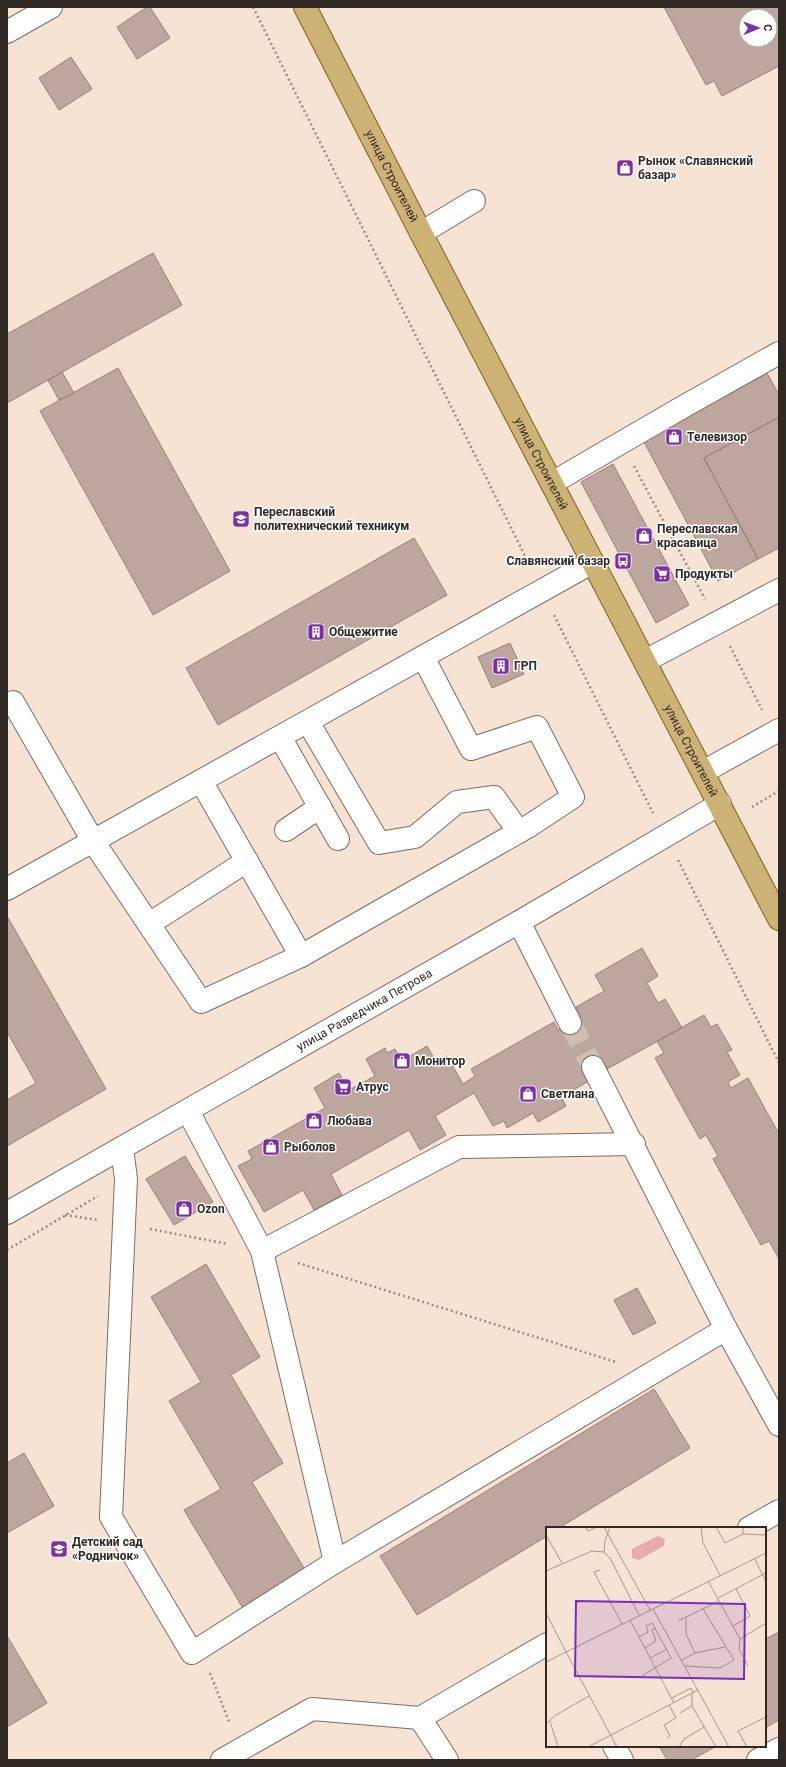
<svg xmlns="http://www.w3.org/2000/svg" width="786" height="1767" viewBox="0 0 786 1767" font-family="Roboto,sans-serif">
	<style>
		.building { fill: #bda69e; stroke: #97817a; fill-rule: evenodd }
		.lines { fill: none; stroke-linecap: round; stroke-linejoin: round }
		.minor-tunnel { stroke: #cebeb0; stroke-width: 22; stroke-dasharray: 22 11; stroke-linecap: butt }
		.minor-casing { stroke: #7d6d5f; stroke-width: 24 }
		.major-casing { stroke: #80611e; stroke-width: 24 }
		.path { stroke: #9a8c81; stroke-width: 2.5; stroke-dasharray: 2 3; stroke-linecap: butt }
		.minor { stroke: #fff; stroke-width: 22 }
		.major { stroke: #cdb276; stroke-width: 22 }
		.labels { text-anchor: middle; dominant-baseline: central; stroke-width: 3; stroke-linejoin: round; paint-order: stroke }
		.poi-label { font-size: 12px; font-weight: bold; fill: #2f2823; stroke: #fff; text-anchor: start }
		.street-label { font-size: 12px; fill: #2f2823; stroke: #fff }
		.inset-road { fill: none; stroke: #a6988d; stroke-width: 1 }
		.view { fill: #7b2cbf; fill-opacity: 0.15; stroke: #7b2cbf; stroke-width: 2 }
		.inset-edge { fill: none; stroke: #2f2823; stroke-width: 2 }
	</style>
	<rect width="100%" height="100%" fill="#f6e3d3"/>
	<path class="building" d="M147 7H150L170 38 137 59 117 27Z
		M664 7H779V66L722 96 714 81 706 85ZM746 16H770V40H746Z
		M71 57 92 89 59 110 39 78Z
		M153 253 182 305 7 403V334Z
		M118 368 230 571 153 615 40 411Z
		M62 372 74 393 59 400 48 380Z
		M767 373 779 395V417L704 458 758 559 718 581 643 440Z
		M779 417V548L758 559 704 458Z
		M613 464 689 605 656 623 581 482Z
		M414 538 447 595 218 725 186 668Z
		M510 643 524 674 492 688 478 657Z
		M7 916 106 1089 7 1146V1100L36 1083 7 1032Z
		M642 948 658 976 647 983 658 1003 665 999 682 1028 607 1069 603 1062 584 1073 589 1081 561 1097 566 1106 538 1122 533 1113 507 1128 504 1121 493 1126 474 1093 435 1116 446 1135 420 1150 409 1130 331 1174 342 1195 314 1210 303 1190 264 1212 238 1166 252 1159 248 1151 325 1108 314 1088 339 1073 349 1090 375 1076 366 1059 385 1048 387 1053 395 1049 402 1061 427 1046 436 1062 447 1056 463 1084 475 1076 471 1069 554 1022 558 1030 581 1016 576 1007 604 991 595 975Z
		M704 1015 711 1027 717 1024 732 1050 727 1052 740 1075 728 1082 731 1088 748 1078 779 1134V1259L769 1241 761 1245 713 1159 718 1156 706 1135 700 1139 655 1058 664 1053 657 1041Z
		M185 1156 213 1202 174 1225 146 1179Z
		M206 1264 260 1357 231 1375 283 1463 252 1482 307 1573 244 1610 184 1510 221 1489 169 1401 201 1382 151 1297Z
		M637 1288 656 1323 633 1335 614 1300Z
		M654 1389 690 1448 559 1528H547V1536L417 1615 380 1556Z
		M24 1453 54 1506 7 1533V1463Z
		M779 1632V1720L765 1728V1639Z
		M7 1636 47 1703 7 1727Z
		M659 1746H717L691 1760H667Z"/>
	<g class="lines">
		<path class="minor-tunnel" d="M570 1023 593 1067"/>
		<defs>
			<g id="minor">
				<path d="M7 32 51 7"/>
				<path d="M421 233 474 201"/>
				<path d="M552 483 681 408 779 353"/>
				<path d="M645 661 779 590"/>
				<path d="M13 702 93 841 201 1002 301 956 529 826 573 797 537 727 471 749 423 657"/>
				<path d="M308 722 379 843 415 837 457 802 494 797 519 832"/>
				<path d="M280 737 338 839"/>
				<path d="M703 772 779 730"/>
				<path d="M201 781 301 956"/>
				<path d="M286 830 320 807"/>
				<path d="M7 889 593 562"/>
				<path d="M519 922 570 1023"/>
				<path d="M149 924 247 861"/>
				<path d="M593 1067 726 1329 779 1425"/>
				<path d="M188 1111 262 1251 335 1562"/>
				<path d="M122 1148 126 1179 111 1517 192 1653 335 1562 726 1329"/>
				<path id="s1" d="M7 1213 519 922 720 804"/>
				<path d="M262 1251 459 1147 634 1144"/>
				<path d="M749 1528 779 1511"/>
				<path d="M420 1718 447 1760"/>
				<path d="M614 1746 622 1760"/>
				<path d="M222 1760 312 1709 420 1718 547 1644"/>
				<path d="M758 1760 779 1749"/>
			</g>
			<g id="major">
				<path id="s2" d="M305 7 421 233 779 919"/>
			</g>
		</defs>
		<use href="#minor" class="minor-casing"/>
		<use href="#major" class="major-casing"/>
		<path class="path" d="M253 7 530 566
			M634 466 705 599
			M554 615 653 813
			M730 646 762 710
			M752 807 779 791
			M678 860 779 1063
			M65 1215 98 1220
			M150 1229 228 1244
			M7 1250 98 1196
			M298 1263 616 1362
			M210 1673 230 1724"/>
		<use href="#minor" class="minor"/>
		<use href="#major" class="major"/>
	</g>
	<defs>
		<symbol id="shop-square" viewBox="-11 -11 22 22"><rect x="-9" y="-9" width="18" height="18" rx="4" fill="#7c30a2" stroke="#fff"/><path d="M-5-2.5h2.3a2.7 3.5 0 0 1 5.4 0H5L5.5 6h-11ZM-1.5-2.5h3a1.5 2.3 0 0 0-3 0Z" fill="#fff"/></symbol>
		<symbol id="university-square" viewBox="-11 -11 22 22"><rect x="-9" y="-9" width="18" height="18" rx="4" fill="#7c30a2" stroke="#fff"/><path d="M0-5L7-2L0 1L-7-2ZM-4 1L0 2.5L4 1V4Q0 6-4 4Z" fill="#fff"/></symbol>
		<symbol id="bus-square" viewBox="-11 -11 22 22"><rect x="-9" y="-9" width="18" height="18" rx="4" fill="#7c30a2" stroke="#fff"/><path d="M-5-6H5V4H4V6H2V4H-2V6H-4V4H-5ZM-3.5-4V0h7V-4ZM-3.5 1.2v1.5H-2V1.2ZM2 1.2v1.5H3.5V1.2Z" fill="#fff"/></symbol>
		<symbol id="supermarket-square" viewBox="-11 -11 22 22"><rect x="-9" y="-9" width="18" height="18" rx="4" fill="#7c30a2" stroke="#fff"/><path d="M-6-5.5h2.5l.6 2H6L4.5 2H-2.5L-4.4-4H-6ZM-1.5 3.2a1.3 1.3 0 1 0 .1 0ZM3 3.2a1.3 1.3 0 1 0 .1 0Z" fill="#fff"/></symbol>
		<symbol id="building-square" viewBox="-11 -11 22 22"><rect x="-9" y="-9" width="18" height="18" rx="4" fill="#7c30a2" stroke="#fff"/><path d="M-4-6H4V6H1V3H-1V6H-4ZM-2.5-4.3h1.7v1.8h-1.7ZM.8-4.3h1.7v1.8H.8ZM-2.5-1h1.7V.8h-1.7ZM.8-1h1.7V.8H.8Z" fill="#fff"/></symbol>
		<symbol id="school-square" viewBox="-11 -11 22 22"><rect x="-9" y="-9" width="18" height="18" rx="4" fill="#7c30a2" stroke="#fff"/><path d="M0-5L7-2L0 1L-7-2ZM-4 1L0 2.5L4 1V4Q0 6-4 4Z" fill="#fff"/></symbol>
	</defs>
	<g fill-rule="evenodd">
		<use href="#shop-square" x="615" y="158" width="20" height="20"/>
		<use href="#shop-square" x="664" y="427" width="20" height="20"/>
		<use href="#university-square" x="231" y="509" width="20" height="20"/>
		<use href="#shop-square" x="634" y="526" width="20" height="20"/>
		<use href="#bus-square" x="613" y="551" width="20" height="20"/>
		<use href="#supermarket-square" x="652" y="564" width="20" height="20"/>
		<use href="#building-square" x="306" y="622" width="20" height="20"/>
		<use href="#building-square" x="491" y="656" width="20" height="20"/>
		<use href="#shop-square" x="392" y="1051" width="20" height="20"/>
		<use href="#supermarket-square" x="333" y="1077" width="20" height="20"/>
		<use href="#shop-square" x="518" y="1084" width="20" height="20"/>
		<use href="#shop-square" x="304" y="1111" width="20" height="20"/>
		<use href="#shop-square" x="261" y="1137" width="20" height="20"/>
		<use href="#shop-square" x="174" y="1199" width="20" height="20"/>
		<use href="#school-square" x="49" y="1539" width="20" height="20"/>
	</g>
	<g class="labels">
		<g class="poi-label">
			<text x="638" y="161">Рынок «Славянский<tspan x="638" dy="14">базар»</tspan></text>
			<text x="687" y="437">Телевизор</text>
			<text x="254" y="512">Переславский<tspan x="254" dy="14">политехнический техникум</tspan></text>
			<text x="657" y="529">Переславская<tspan x="657" dy="14">красавица</tspan></text>
			<text x="610" y="561" text-anchor="end">Славянский базар</text>
			<text x="675" y="574">Продукты</text>
			<text x="329" y="632">Общежитие</text>
			<text x="514" y="666">ГРП</text>
			<text x="415" y="1061">Монитор</text>
			<text x="356" y="1087">Атрус</text>
			<text x="541" y="1094">Светлана</text>
			<text x="327" y="1121">Любава</text>
			<text x="284" y="1147">Рыболов</text>
			<text x="197" y="1209">Ozon</text>
			<text x="72" y="1542">Детский сад<tspan x="72" dy="14">«Родничок»</tspan></text>
		</g>
		<g class="street-label">
			<text stroke="none"><textPath href="#s2" startOffset="190">улица Строителей</textPath></text>
			<text stroke="none"><textPath href="#s2" startOffset="514">улица Строителей</textPath></text>
			<text stroke="none"><textPath href="#s2" startOffset="838">улица Строителей</textPath></text>
			<text stroke="none"><textPath href="#s1" startOffset="411">улица Разведчика Петрова</textPath></text>
		</g>
	</g>
	<g transform="translate(546 1527)">
		<rect width="220" height="220" fill="#f6e3d3"/>
		<path d="M112 9 119 12 118 19 93 33 86 31V22Z" fill="#e7abac"/>
		<path class="inset-road" d="M40 0 42 4 51 0M58 0 104 83M155 0 157 16 174 48M170 0 179 16 197 7V0M197 7 220 8M0 8 16 36M58 25 59 14 64 0M209 32 220 55M54 43 48 45 76 97M0 44 46 24 58 25 64 31 93 88M162 54 194 112 193 122 202 139M172 71 220 46M107 82 183 220M0 86 20 125 220 26M140 90V107L149 126M84 93 128 176M132 94 173 74M187 99 204 89 190 62M93 110 102 105 100 99 106 96 125 131 96 149M194 112 220 96M99 121 110 114 106 103 110 101M104 131 121 122M136 133 149 126 179 120M0 135 20 125 71 220M139 139 174 141 188 133 157 82M146 167V179L170 220M126 171 145 161 147 166M134 186 146 179M4 194 12 220M0 197 10 188 43 169M121 211 124 209 118 198 130 191 123 178M42 220 152 163M133 220 138 212 158 200M201 220 192 204 220 190"/>
		<path class="view" d="M30 74 199 77 198 152 29 149Z"/>
		<rect width="220" height="220" class="inset-edge"/>
	</g>
	<rect width="786" height="1767" fill="none" stroke="#2f2823" stroke-width="16"/>
	<g transform="translate(758 28) rotate(89)"><circle r="19" fill="#ffffff" stroke="#aca9a7"/>
	<path d="M0-3L7 15L0 10L-7 15Z" fill="#7c30a2"/>
	<text y="-6" font-size="11" font-weight="bold" text-anchor="middle" fill="#2f2823">С</text>
	</g>
</svg>
